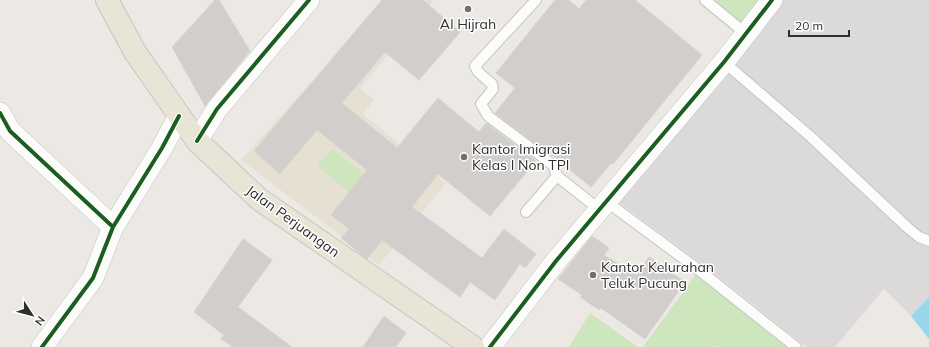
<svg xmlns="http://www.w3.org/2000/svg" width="929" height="347" viewBox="0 0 929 347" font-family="Mulish,sans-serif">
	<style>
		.industrial { fill: #dcd9db }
		.education { fill: #e6e0d3 }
		.green { fill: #cee6be }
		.water { fill: #99d6ec }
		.building { fill: #d1cecb; stroke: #d7d4d0 }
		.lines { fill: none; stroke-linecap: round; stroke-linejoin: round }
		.service-casing { stroke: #c5c4c5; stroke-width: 12 }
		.minor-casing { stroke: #c5c4c5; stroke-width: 22 }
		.primary-casing { stroke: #c6c5c4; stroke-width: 24 }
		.service { stroke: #fcfcfb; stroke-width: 10 }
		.minor { stroke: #fcfcfb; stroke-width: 21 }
		.primary { stroke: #e8e4d6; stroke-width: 22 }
		.cycleway-casing { stroke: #fff; stroke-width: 6 }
		.cycleway { stroke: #1b5e20; stroke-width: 4 }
		.poi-dot { fill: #706f6e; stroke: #fff; stroke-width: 1.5 }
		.labels { text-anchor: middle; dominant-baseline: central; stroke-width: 3; stroke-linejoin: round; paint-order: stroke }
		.poi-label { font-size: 14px; fill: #2e2e2e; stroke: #fff; text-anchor: start }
		.street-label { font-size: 14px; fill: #2e2e2e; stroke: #fff }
	</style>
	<rect width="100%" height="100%" fill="#ece8e4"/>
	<path class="industrial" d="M780 0H929V297L911 316 884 289 835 347H807L705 266 617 201Z"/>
	<path class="education" d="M385 0H434L360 88 374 100 363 114 446 183 379 265 241 160Z"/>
	<path class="green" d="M705 0H772L745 33Z
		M332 149 381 187 367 206 317 166Z
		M699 270 795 347H716L714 345 713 347H643Z
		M590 313 638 347H569Z"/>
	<path class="water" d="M929 297V339L911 316Z"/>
	<path class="building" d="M215 0H219L250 51 205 106 172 47Z
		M382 0H423L460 32 419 80 385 52 342 103 397 148 438 98 479 132 486 123 536 161 490 216 438 174 412 207 482 258 504 229 536 254 525 268 520 264 495 300 470 282 460 297 382 240 367 259 341 238 349 229 331 215 367 170 317 130 280 174 254 151Z
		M555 0H569L579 9 586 0H635L702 55 613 164 611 163 591 187 546 150 545 151 495 113 515 88 496 73Z
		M592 236 609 248 604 255 637 275 649 257 685 282 645 339 601 308 599 310 580 297 582 295 558 279Z
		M243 239 272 260 238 307 292 347H233L221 339 224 335 194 312Z
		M384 316 406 333 396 347H363Z"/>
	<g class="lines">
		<defs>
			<path id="service" d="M536 0 475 66 478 72 492 84 493 89 481 104 488 116 553 165 557 176 600 210
				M705 0 745 33
				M724 62 811 137 908 228 919 237 929 241
				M607 202 699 270 796 347
				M526 212 557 176"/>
			<path id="minor" d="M0 113 10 131 113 227
				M197 141 217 109 309 0
				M42 347 93 278 113 227 162 148 179 116
				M490 347 556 261 724 62 772 0"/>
			<path id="primary" d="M107 0 135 52 197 141 259 199 473 347"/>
		</defs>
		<use href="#service" class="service-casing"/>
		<use href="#minor" class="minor-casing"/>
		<use href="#primary" class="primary-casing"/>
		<use href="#service" class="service"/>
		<use href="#minor" class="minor"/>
		<use href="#primary" class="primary"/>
		<defs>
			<path id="cycleway" d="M0 113 10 131 113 227
				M197 141 217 109 309 0
				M42 347 93 278 113 227 162 148 179 116
				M490 347 556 261 724 62 772 0"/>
		</defs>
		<use href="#cycleway" class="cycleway-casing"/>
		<use href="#cycleway" class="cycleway"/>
	</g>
	<g class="poi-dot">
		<circle cx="468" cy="9" r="4"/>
		<circle cx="464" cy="157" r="4"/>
		<circle cx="593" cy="275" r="4"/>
	</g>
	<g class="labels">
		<g class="poi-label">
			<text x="468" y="24" text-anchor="middle">Al Hijrah</text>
			<text x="472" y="149">Kantor Imigrasi<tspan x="472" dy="16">Kelas I Non TPI</tspan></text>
			<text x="601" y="267">Kantor Kelurahan<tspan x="601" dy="16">Teluk Pucung</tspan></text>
		</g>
		<g class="street-label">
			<text transform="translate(293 221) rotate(36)">Jalan Perjuangan</text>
		</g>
	</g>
	<g transform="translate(32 315) rotate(126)" stroke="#ffffff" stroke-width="3" paint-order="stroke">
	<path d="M0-3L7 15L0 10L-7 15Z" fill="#2e2e2e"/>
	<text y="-6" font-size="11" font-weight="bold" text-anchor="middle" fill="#2e2e2e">N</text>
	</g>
	<path d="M789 30v6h60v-6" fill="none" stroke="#2e2e2e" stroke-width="2"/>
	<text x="795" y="30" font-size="12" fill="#2e2e2e" stroke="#ffffff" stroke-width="3" paint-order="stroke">20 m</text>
</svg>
